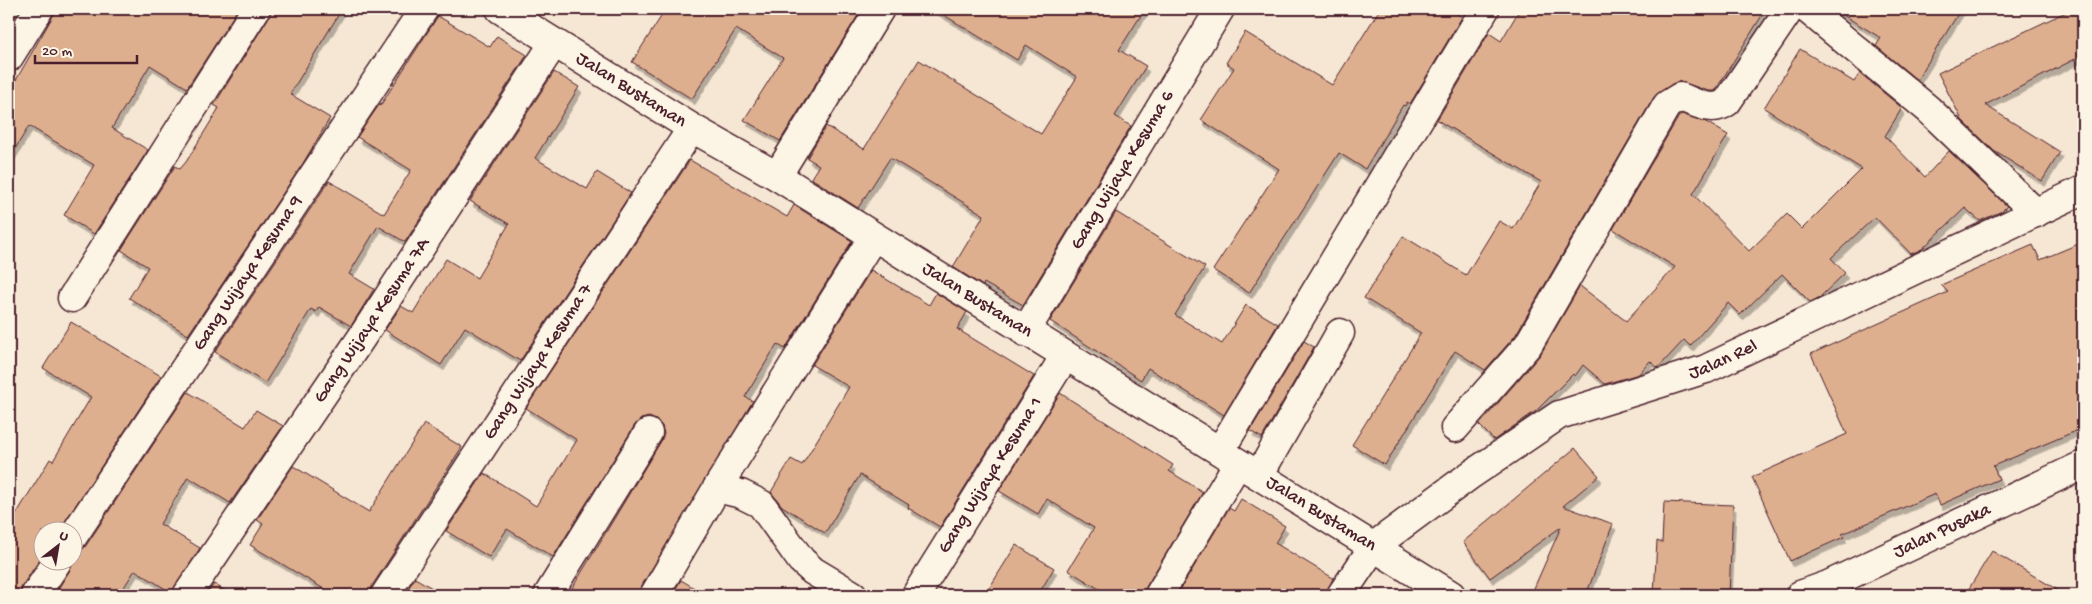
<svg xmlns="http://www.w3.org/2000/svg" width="2092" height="604" viewBox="0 0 2092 604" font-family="'Gochi Hand',sans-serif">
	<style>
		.building { fill: #deaf8f; stroke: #4a1f2b; filter: url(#shadow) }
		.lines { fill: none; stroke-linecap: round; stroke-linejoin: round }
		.minor-casing { stroke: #4a1f2b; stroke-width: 31 }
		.major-casing { stroke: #4a1f2b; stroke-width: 31 }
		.minor { stroke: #fcf5e5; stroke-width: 28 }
		.major { stroke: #fcf5e5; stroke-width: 28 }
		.labels { text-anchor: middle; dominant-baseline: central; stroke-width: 4; stroke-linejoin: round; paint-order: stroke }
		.street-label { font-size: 19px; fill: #4a1f2b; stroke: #fcf5e5 }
	</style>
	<defs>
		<filter id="shadow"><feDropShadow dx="3" dy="5.5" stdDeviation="0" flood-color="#0004"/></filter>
	</defs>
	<rect width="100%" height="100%" fill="#f6e7d4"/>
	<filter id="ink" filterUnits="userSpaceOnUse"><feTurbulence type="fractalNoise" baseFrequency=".02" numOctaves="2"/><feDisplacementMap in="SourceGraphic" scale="10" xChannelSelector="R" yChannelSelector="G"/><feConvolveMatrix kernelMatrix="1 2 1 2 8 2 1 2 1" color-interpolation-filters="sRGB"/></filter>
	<g filter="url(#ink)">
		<path class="building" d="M57 9H238L187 88 150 65 112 128 148 150 94 234 64 215 94 165 29 126 9 159V92Z
			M271 9H342L290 94 330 118 302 165 188 335 129 298 148 267 121 250 175 166 180 169 186 162 219 108 214 105 269 17Z
			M666 9H862L780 141 744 120 783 58 736 29 692 99 632 62Z
			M934 9H1145L1119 50 1146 66 1115 116 1131 126 1023 305 984 283 983 286 953 267 984 215 890 158 858 208 811 178 819 165 807 158 826 126 864 149 919 60 1041 134 1077 77 1026 45 1017 60Z
			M1380 9H1449L1462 17 1410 104 1407 102 1405 106 1403 105 1365 169 1339 153 1249 293 1213 270 1279 169 1201 120 1234 68 1226 63 1245 32 1332 85Z
			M1520 9H1766L1715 91H1708L1679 81 1672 84 1654 97 1515 336 1485 370 1455 351 1385 465 1352 445 1421 333 1364 298 1403 236 1466 275 1499 221 1513 229 1541 182 1437 120 1489 33 1501 41Z
			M1833 9H1961L1917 80 1876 46 1881 38Z
			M2072 9H2083V55L1985 105 2060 152 2042 181 1994 151 1962 120 1938 73Z
			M438 16 490 47 497 36 527 55 405 242 378 226 349 274 374 289 351 326 319 307 316 312 311 309 265 383 215 352 329 181 384 214 411 170 357 137 379 105 380 106Z
			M1800 49 1854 82 1860 73 1902 108 1885 136 1925 177 1949 151 2007 206 2002 211 1980 221 1965 208 1922 249 1911 254 1875 217 1831 258 1845 273 1819 298 1810 302 1782 274 1740 315 1728 303 1690 346 1684 340 1658 368 1650 361 1639 374 1605 384 1583 365 1575 376 1573 374 1536 411 1494 440 1479 425 1540 355 1580 286 1626 321 1675 267 1613 229 1679 116 1682 114 1706 122 1728 135 1693 194 1749 251 1787 214 1802 229 1862 169 1764 108Z
			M554 72 579 87 535 158 587 189 597 172 631 193 520 361 465 327 441 365 385 330 401 306 413 313 446 259 477 278 509 224 470 201Z
			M690 160 787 217 794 205 852 241 785 349 777 344 745 397 753 401 641 587 638 595H568L661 441 664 434 662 426 656 420 649 417 641 419 635 425 553 557 507 529 489 557 446 531 484 473 536 506 577 440 526 408Z
			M1116 212 1205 267 1175 315 1222 344 1246 305 1278 324 1224 415 1148 368 1141 380 1050 321Z
			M2083 242V428L1993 466 1999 479 1940 505 1935 494 1842 534 1844 537 1790 561 1752 477 1847 434 1811 354 1948 292 1941 285 2033 245 2040 260Z
			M871 270 929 305 936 293 967 312 957 329 1034 376 940 527 908 508 909 505 860 475 825 533 782 506 771 492 791 459 802 465 849 387 812 365Z
			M71 322 161 376 58 532H42V556L22 586 20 595H9V526L50 459 53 461 91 397 43 368Z
			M1304 341 1314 347 1262 438 1250 431Z
			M188 392 245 427 256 410 283 426 230 503 188 477 160 524 200 548 172 593 135 570 119 595H54L70 570 72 553 79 552 85 547Z
			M1060 393 1173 465 1169 471 1203 492 1146 587 1143 595H1109L1068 570 1094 528 1047 499 1038 514 999 491Z
			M424 424 462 447 372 586 370 595H334L250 545 263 524 257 520 293 466 369 512Z
			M1575 448 1599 476 1563 506 1613 524 1586 595H1531L1561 527 1490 578 1463 542Z
			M1241 499 1285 526 1275 543 1333 578 1326 595H1177L1229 508 1234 511Z
			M1664 502 1733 505 1729 595 1654 594 1657 541 1662 543Z
			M1016 545 1054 568 1038 595H985Z
			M1992 551 2066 595H1965Z
			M415 578 444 595H404Z
			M681 580 706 595H672Z
			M214 584 232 595H206Z"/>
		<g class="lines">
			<defs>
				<g id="minor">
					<path d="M1807 9 1928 109 2036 213"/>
					<path d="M9 57 39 9"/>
					<path d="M777 176 880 9"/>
					<path d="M72 298 256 9"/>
					<path id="s1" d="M1025 332 1220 9"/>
					<path d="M1455 428 1528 345 1667 105 1680 97C1697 103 1712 113 1727 102L1790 9"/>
					<path d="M1220 451 1485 9"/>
					<path d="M1259 475 1340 333"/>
					<path d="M717 488 741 494 761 504 801 560 813 571 853 595"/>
					<path id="s2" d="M72 538 424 9"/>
					<path d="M35 595 57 562"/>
					<path id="s3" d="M187 595 362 337 554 43"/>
					<path id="s4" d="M385 595 692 128"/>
					<path d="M548 595 648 433"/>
					<path d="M654 595 717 488 873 237"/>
					<path id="s5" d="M916 595 1065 356"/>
					<path d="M1159 595 1238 463"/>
					<path id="s6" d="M1341 595 1374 546 1469 476 1559 415 1706 369 2083 190"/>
				</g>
				<g id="major">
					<path id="s7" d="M500 9 692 128 777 176 1451 595"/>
					<path id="s8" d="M1800 595 1828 585 2083 465"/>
				</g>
			</defs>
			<use href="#minor" class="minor-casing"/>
			<use href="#major" class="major-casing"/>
			<use href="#minor" class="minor"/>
			<use href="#major" class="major"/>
		</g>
	</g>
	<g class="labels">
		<g class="street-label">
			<text stroke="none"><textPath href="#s7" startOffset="154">Jalan Bustaman</textPath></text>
			<text stroke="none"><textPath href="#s1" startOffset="189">Gang Wijaya Kesuma 6</textPath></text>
			<text stroke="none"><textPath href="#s2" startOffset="318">Gang Wijaya Kesuma 9</textPath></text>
			<text stroke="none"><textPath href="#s7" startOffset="559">Jalan Bustaman</textPath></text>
			<text stroke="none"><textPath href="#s3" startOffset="331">Gang Wijaya Kesuma 7A</textPath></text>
			<text stroke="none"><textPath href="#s6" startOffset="459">Jalan Rel</textPath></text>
			<text stroke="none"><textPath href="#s4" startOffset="279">Gang Wijaya Kesuma 7</textPath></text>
			<text stroke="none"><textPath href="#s5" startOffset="141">Gang Wijaya Kesuma 1</textPath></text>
			<text stroke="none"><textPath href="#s7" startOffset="964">Jalan Bustaman</textPath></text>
			<text stroke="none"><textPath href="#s8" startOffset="156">Jalan Pusaka</textPath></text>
		</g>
	</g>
	<rect width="2092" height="604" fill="none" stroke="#fcf5e5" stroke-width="30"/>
	<rect x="15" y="15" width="2062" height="574" fill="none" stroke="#4a1f2b" stroke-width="2" filter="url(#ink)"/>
	<g transform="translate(58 546) rotate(31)"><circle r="24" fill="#fcf5e5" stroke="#b59f9b"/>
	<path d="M0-4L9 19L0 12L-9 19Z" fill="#4a1f2b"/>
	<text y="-8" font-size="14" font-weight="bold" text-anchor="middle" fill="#4a1f2b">U</text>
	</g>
	<path d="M35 55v8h102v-8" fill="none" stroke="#4a1f2b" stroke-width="2.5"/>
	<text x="42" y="55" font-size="15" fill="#4a1f2b" stroke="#fcf5e5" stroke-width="4" paint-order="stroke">20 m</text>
</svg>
